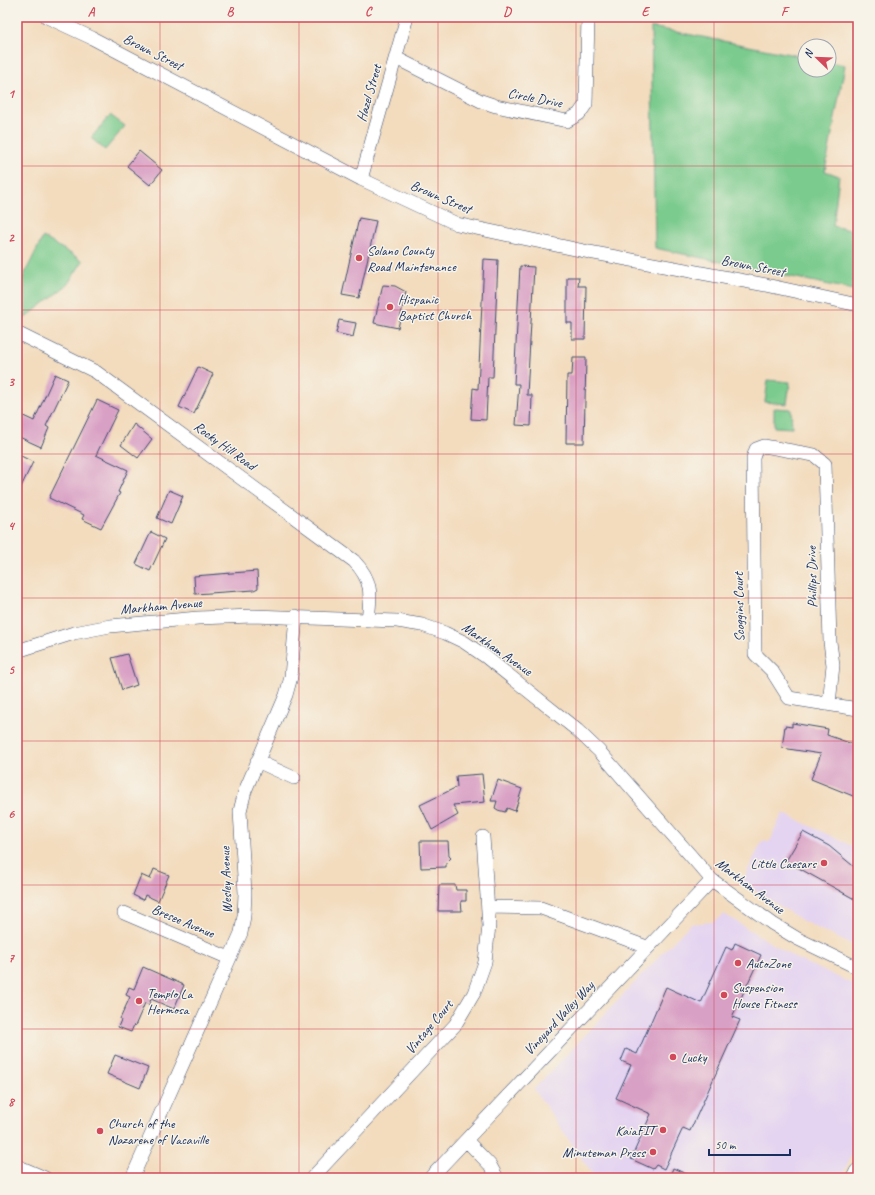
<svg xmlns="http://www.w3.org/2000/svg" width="875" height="1195" viewBox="0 0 875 1195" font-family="Caveat,sans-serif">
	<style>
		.built { fill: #e4d3f1 }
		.green { fill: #7acb8d; stroke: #4a7d76 }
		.building { fill: #d9a0c5 }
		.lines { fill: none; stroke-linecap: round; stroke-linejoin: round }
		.minor-casing { stroke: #3b496c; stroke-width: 14 }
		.major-casing { stroke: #3b496c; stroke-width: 18 }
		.minor { stroke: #fff; stroke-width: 13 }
		.major { stroke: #fff; stroke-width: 17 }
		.grid { fill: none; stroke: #d1495b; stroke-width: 1; stroke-opacity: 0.55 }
		.poi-dot { fill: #d1495b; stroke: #f7f3e8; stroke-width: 1.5 }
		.labels { text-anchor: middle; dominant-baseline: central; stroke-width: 3; stroke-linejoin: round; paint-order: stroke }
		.street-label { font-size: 14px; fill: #1b2f5e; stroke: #f7f3e8 }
		.poi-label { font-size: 14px; fill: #1b2f5e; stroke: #f7f3e8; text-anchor: start }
		.neatline { fill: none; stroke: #d1495b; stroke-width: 1.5 }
		.grid-label { font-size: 13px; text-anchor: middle; font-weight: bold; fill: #d1495b }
	</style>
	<rect width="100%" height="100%" fill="#f7f3e8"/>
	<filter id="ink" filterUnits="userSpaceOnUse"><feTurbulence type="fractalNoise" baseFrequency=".025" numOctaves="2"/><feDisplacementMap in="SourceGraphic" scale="8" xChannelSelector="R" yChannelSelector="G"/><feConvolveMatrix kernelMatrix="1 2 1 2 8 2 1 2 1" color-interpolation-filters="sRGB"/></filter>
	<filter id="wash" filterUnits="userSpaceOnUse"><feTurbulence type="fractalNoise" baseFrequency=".012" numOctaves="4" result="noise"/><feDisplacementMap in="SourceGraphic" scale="16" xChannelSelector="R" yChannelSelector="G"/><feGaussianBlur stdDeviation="0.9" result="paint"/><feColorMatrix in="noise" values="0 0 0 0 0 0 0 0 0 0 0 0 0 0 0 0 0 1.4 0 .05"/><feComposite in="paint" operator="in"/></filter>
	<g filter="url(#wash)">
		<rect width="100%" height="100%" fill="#f3dcbe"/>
		<path class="built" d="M783 813 858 849V948L803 921 742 882 762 841 769 842 772 838 774 830Z
			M724 914 797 959 858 986V1141L841 1178H595L534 1089 690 924 713 922Z"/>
		<path class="green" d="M651 27 805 57V70H829V62L845 65 825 171 839 176 833 226 858 232V291L655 248Z
			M110 115 125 126 105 150 91 138Z
			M43 237 83 261 67 285 19 323 17 322V289Z
			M768 380 790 382 787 404 765 402Z
			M774 408 791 409 792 428 774 427Z"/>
		<g id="blocks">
			<path class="building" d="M139 151 162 170 150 185 127 166Z
				M359 218 376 221 359 298 342 295Z
				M484 259 498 260 493 377H488L486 420 471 419 473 388 478 389Z
				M520 266 534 267 527 395H532L531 426 516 425 519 384H514Z
				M567 277H579L578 286H586L585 339H572V323H567Z
				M383 285 395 286 406 292 398 328 374 323Z
				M339 320 356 323 353 337 336 333Z
				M573 358H586L584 443H566L567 375H572Z
				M198 367 213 374 194 414 179 407Z
				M55 374 68 380 46 426 49 428 41 447 17 436V413L34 421Z
				M97 400 118 410 96 455 128 470 118 492 120 493 101 528 82 519 84 515 49 498Z
				M134 424 152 439 138 458 121 445Z
				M17 454 33 462 17 495Z
				M169 490 183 496 171 524 157 518Z
				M151 532 165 539 150 571 136 564Z
				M257 571 258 588 254 590 195 594 194 576Z
				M127 654 137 685 122 690 112 658Z
				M792 723 828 729 827 735 858 746V798L811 779 821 754 782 748 785 726 792 727Z
				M482 774 485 802 453 805 458 815 432 830 420 805 457 787 456 776Z
				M498 780 522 789 515 811 507 808 505 812 498 810 495 808 497 801H491Z
				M803 832 829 846 858 870V901L786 861Z
				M420 841H448L449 856 451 858 446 863V867L421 868Z
				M154 869 169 875 158 901 145 895 143 900 133 895 141 875 150 879Z
				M439 885H455L456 890H466V901H461L462 911H438Z
				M735 943 761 955 732 1017 740 1020 690 1131 683 1128 664 1169 656 1165 653 1169 631 1159 651 1114 616 1098 631 1065 621 1061 626 1049 637 1054 666 987 701 1003 726 947 732 950Z
				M143 967 184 985 174 1009 151 999 149 1005 145 1003 135 1026 134 1025 131 1032 118 1027 121 1020 120 1019 130 997 126 995 129 987 134 989Z
				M115 1055 148 1068 140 1088 107 1074Z
				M673 1168 695 1178H669Z"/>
		</g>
	</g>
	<g filter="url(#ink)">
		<use href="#blocks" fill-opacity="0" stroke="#3b496c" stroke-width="1"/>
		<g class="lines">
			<defs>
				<path id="minor" d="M47 17 92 38 361 179 457 224 589 252 766 285 858 305
					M396 58 481 101 496 106 567 121 579 114 586 104 588 17
					M361 179 407 17
					M17 333 96 372 354 561C373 581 371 594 368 620
					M17 651 74 633 110 626 198 618 253 616 397 621 422 625 445 633 464 642 486 657 577 730 599 751 712 880 773 924 798 939 858 968
					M829 704 833 665 830 642 825 464 814 455 764 446 756 449 753 458 755 654 772 671 789 698 858 709
					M257 761 294 778
					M489 907 541 908 647 947
					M124 913 229 958
					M466 1140 490 1165 497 1178
					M17 1166 45 1178
					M132 1178 241 933 244 916 245 893 240 811 245 791 286 695 291 677 296 616
					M312 1178 455 1025 474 993 485 962 489 926 483 837
					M430 1178 712 880"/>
				<path id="major" d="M855 1178 858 1172"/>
			</defs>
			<use href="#minor" class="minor-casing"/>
			<use href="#major" class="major-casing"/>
			<use href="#minor" class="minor"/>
			<use href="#major" class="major"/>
		</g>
	</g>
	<path class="grid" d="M160 17V1178M299 17V1178M438 17V1178M576 17V1178M714 17V1178M17 166H858M17 310H858M17 454H858M17 598H858M17 741H858M17 885H858M17 1029H858"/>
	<g class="poi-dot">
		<circle cx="359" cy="258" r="4"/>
		<circle cx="390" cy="307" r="4"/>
		<circle cx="824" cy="863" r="4"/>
		<circle cx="738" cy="963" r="4"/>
		<circle cx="724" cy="995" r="4"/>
		<circle cx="139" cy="1001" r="4"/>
		<circle cx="673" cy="1057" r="4"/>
		<circle cx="663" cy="1130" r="4"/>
		<circle cx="100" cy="1131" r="4"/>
		<circle cx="653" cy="1152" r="4"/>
	</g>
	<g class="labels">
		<g class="street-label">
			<text transform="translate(153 52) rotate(27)">Brown Street</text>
			<text transform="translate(369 93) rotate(-74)">Hazel Street</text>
			<text transform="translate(535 98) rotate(11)">Circle Drive</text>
			<text transform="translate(441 197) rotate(23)">Brown Street</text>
			<text transform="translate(753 266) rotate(11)">Brown Street</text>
			<text transform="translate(225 446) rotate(36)">Rocky Hill Road</text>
			<text transform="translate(812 577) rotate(-91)">Phillips Drive</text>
			<text transform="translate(161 606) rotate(-5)">Markham Avenue</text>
			<text transform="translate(739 607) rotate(-91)">Scoggins Court</text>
			<text transform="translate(497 649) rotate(35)">Markham Avenue</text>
			<text transform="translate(226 880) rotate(-92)">Wesley Avenue</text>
			<text transform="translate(750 886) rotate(37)">Markham Avenue</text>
			<text transform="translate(183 921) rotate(23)">Bresee Avenue</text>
			<text transform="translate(559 1018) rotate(-47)">Vineyard Valley Way</text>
			<text transform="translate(429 1027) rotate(-50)">Vintage Court</text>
		</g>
		<g class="poi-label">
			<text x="367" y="250">Solano County<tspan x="367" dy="16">Road Maintenance</tspan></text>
			<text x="398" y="299">Hispanic<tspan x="398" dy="16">Baptist Church</tspan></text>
			<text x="816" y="863" text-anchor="end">Little Caesars</text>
			<text x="746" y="963">AutoZone</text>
			<text x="732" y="987">Suspension<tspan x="732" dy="16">House Fitness</tspan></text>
			<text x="147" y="993">Templo La<tspan x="147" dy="16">Hermosa</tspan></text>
			<text x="681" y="1057">Lucky</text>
			<text x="108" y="1123">Church of the<tspan x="108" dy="16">Nazarene of Vacaville</tspan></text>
			<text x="655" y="1130" text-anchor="end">KaiaFIT</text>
			<text x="645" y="1152" text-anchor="end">Minuteman Press</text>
		</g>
	</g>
	<rect width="875" height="1195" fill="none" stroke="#f7f3e8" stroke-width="44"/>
	<g transform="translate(817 58) rotate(293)"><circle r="19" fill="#f7f3e8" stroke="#9fa5b1"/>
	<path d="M0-3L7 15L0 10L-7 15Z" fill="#d1495b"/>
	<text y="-6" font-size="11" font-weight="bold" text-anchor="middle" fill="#1b2f5e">N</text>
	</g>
	<path d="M709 1149v6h81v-6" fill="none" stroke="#1b2f5e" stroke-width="2"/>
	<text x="715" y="1149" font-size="12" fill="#1b2f5e" stroke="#f7f3e8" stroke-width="3" paint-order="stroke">50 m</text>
	<rect x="22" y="22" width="831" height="1151" class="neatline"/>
	<g class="grid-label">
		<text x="91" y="16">A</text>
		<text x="230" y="16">B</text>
		<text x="368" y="16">C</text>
		<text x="507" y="16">D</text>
		<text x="645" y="16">E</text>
		<text x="784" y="16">F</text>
		<text x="11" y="98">1</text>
		<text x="11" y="242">2</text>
		<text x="11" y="386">3</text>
		<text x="11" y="530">4</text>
		<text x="11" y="674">5</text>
		<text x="11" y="818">6</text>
		<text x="11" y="962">7</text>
		<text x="11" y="1106">8</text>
	</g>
</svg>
